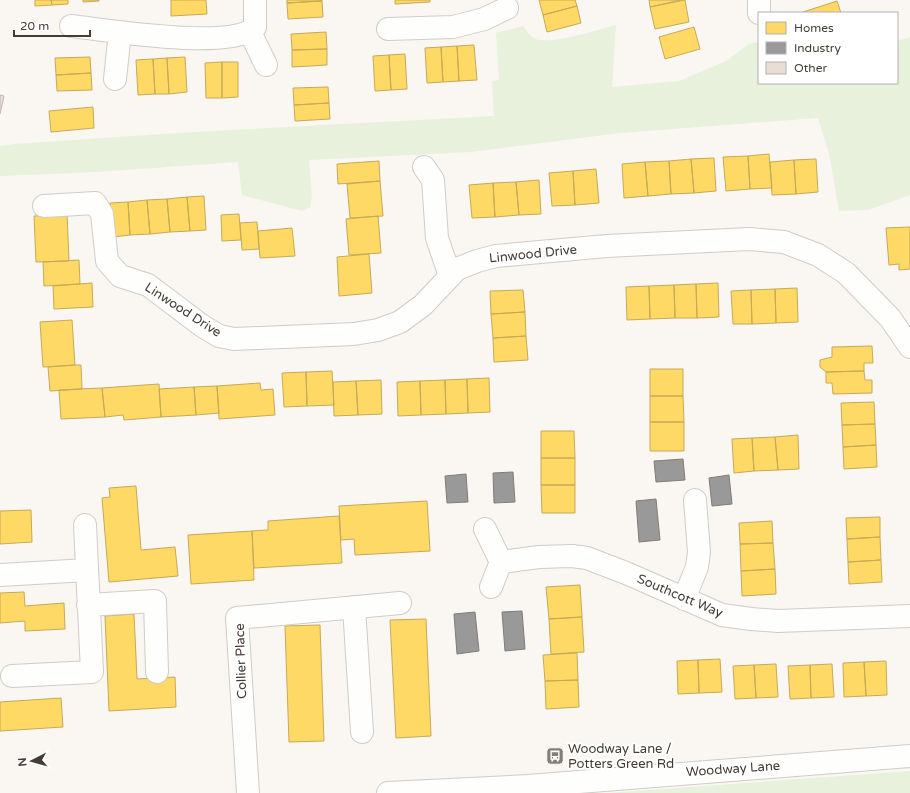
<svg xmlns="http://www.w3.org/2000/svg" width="910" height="793" viewBox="0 0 910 793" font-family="'Varela Round',sans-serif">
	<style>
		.green { fill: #e7f1db }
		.homes { fill: #ffd966; stroke: #c6aa57 }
		.industry { fill: #999; stroke: #7f7d7b }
		.building { fill: #e9ded5; stroke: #c0bbb6 }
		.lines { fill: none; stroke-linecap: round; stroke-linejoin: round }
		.minor-casing { stroke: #d0ccc6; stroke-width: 24 }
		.minor { stroke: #fefefd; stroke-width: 22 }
		.labels { text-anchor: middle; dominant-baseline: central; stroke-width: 4; stroke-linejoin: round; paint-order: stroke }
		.street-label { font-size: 13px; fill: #423c34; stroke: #fff }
		.poi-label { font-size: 13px; fill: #423c34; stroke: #fff; text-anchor: start }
	</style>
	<rect width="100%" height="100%" fill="#faf6f2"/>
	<path class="green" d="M616 25 612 87 679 81 726 61 749 44 759 42V83H897V41L910 37V195L868 210 839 211 829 153 818 118 620 133 471 152 309 160 312 196 310 207 302 211 242 195 238 162 96 172 0 176V146L15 144 177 133 494 116 492 81 499 80 496 33 523 26C527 32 532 39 539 40 557 43 597 30 616 25Z
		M910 771V793H608Z"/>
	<path class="homes" d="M35 0H51L52 5 35 6Z
		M51 0H68V4L52 5Z
		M83 0H99V1L83 2Z
		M171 0H206L207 14 171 16Z
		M287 0H322V1L287 3Z
		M395 0H430V2L395 4Z
		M539 0H575L577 6 543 15Z
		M649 0H681L650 7Z
		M685 0 689 22 655 29 650 7Z
		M322 1 323 17 288 19 287 3Z
		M837 1 841 13H803V12Z
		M577 6 581 23 547 32 543 15Z
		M694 27 700 49 665 59 659 37Z
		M326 32 327 49 292 50 291 34Z
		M474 45 477 80 459 81 457 46Z
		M457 46 459 81 443 82 441 47Z
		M441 47 443 82 427 83 425 48Z
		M327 49V65L292 67V50Z
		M405 54 407 89 391 90 389 55Z
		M389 55 391 90 375 91 373 56Z
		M90 57 91 73 56 75 55 58Z
		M185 57 187 92 169 94 167 58Z
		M167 58 169 94H155L153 59Z
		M153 59 155 94 138 95 136 60Z
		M222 62V98H206L205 63Z
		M222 62H238V97L222 98Z
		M91 73 92 90 57 91 56 75Z
		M328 87 329 103 294 105 293 88Z
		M329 103 330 119 295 121 294 105Z
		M93 107 94 128 51 132 49 111Z
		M769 154 772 188 750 189 748 156Z
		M748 156 750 189 726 191 723 157Z
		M714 158 716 191 694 193 691 159Z
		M691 159 694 193 671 194 669 161Z
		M816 159 818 192 796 194 794 160Z
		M794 160 796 194 772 195 770 162Z
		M379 161 380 181 338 184 337 164Z
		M669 161 671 194 648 196 645 162Z
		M645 162 648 196 624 198 622 164Z
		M596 169 599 203 575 205 573 171Z
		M573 171 575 205 552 206 549 173Z
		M539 180 541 214 519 215 516 182Z
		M380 181 383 216 350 218 347 184Z
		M516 182 519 215 495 217 493 183Z
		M493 183 495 217 472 218 469 185Z
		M204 196 206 230 190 231 187 197Z
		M187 197 190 231 170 232 167 199Z
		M167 199 170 232 150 234 147 200Z
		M147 200 150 234 130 235 128 202Z
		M128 202 130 235 113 237 110 203Z
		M67 214 69 261 36 262 34 216Z
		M239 214 241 240 222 241 221 215Z
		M378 216 381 253 349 255 346 219Z
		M257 222 259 249 242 250 240 223Z
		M910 227V269L899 270V264L889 265 886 228Z
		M292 228 295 256 260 258 258 231Z
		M369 254 372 293 339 296 337 257Z
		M79 260 80 284 44 286 43 262Z
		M92 283 93 307 54 309 53 286Z
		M718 283 719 317 697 318 696 284Z
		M696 284 697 318H675L674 285Z
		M674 285 675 318 650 319 649 286Z
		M649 286 650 319 627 320 626 287Z
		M797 288 798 322 776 323 775 289Z
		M775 289 776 323 752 324 751 290Z
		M523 290 525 312 491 314 490 291Z
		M751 290 752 324H733L731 291Z
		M525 312 526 336 493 338 491 314Z
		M72 320 75 365 43 367 40 322Z
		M526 336 528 360 494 362 493 338Z
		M872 346 873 363H864V371L826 372 820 367V360L832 357V347Z
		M75 365H81L82 389 50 391 48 367Z
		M650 369H683V396H650Z
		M332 371 334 405 307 406 306 372Z
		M864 371 865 380H872V393L833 394 832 383H826V372Z
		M306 372 307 406 284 407 282 373Z
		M489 378 490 412 468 413 467 379Z
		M467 379 468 413 446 414 445 380Z
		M381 380 382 414 358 415 356 381Z
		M445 380 446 414 421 415 420 381Z
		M356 381 358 415 334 416 333 382Z
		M420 381 421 415 398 416 397 382Z
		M260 383 261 390 273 389 275 415 219 419 217 386Z
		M159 384 161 417 124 420 123 415 105 417 102 388Z
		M217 386 219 413 196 415 194 387Z
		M194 387 196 415 161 417 159 389Z
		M102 388 105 417 61 419 59 390Z
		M650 396H683L684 422H650Z
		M874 402 875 424 842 425 841 403Z
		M650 422H684V451H650Z
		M875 424 876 445 843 447 842 425Z
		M541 431H574L575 458H541Z
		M798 435 799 469 778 470 775 437Z
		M775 437 778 470 754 471 752 438Z
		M752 438 754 471 734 473 732 439Z
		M876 445 877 467 844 469 843 447Z
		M541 458H575V485H541Z
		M541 485H575V513H542Z
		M136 486 141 550 175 547 178 576 109 582 102 498 110 497 109 488Z
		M427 501 430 551 355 555 354 539 341 540 339 506Z
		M31 510 32 542 0 544V511Z
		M339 516 342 563 254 568 252 531 268 530V521Z
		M880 517V537L847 539 846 518Z
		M772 521 773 543 740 544 739 523Z
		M252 531 254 580 191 584 188 535Z
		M880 537 881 560 848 562 847 539Z
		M773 543 775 569 741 571 740 544Z
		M881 560 882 582 849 584 848 562Z
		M775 569 776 594 742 596 741 571Z
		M580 585 582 617 549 619 546 587Z
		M24 592 25 606 64 603 65 629 25 631V621L0 623V593Z
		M134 614 137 679 175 677 176 707 109 711 105 616Z
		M582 617 584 652 551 654 549 619Z
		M426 619 431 736 396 738 390 620Z
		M320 625 324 741 289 742 285 626Z
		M577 653 578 680 545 681 543 655Z
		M720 659 722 692 699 693 698 660Z
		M698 660 699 693 678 694 677 661Z
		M886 661 887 695 866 696 864 662Z
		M864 662 866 696 844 697 843 663Z
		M776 664 778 697 756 698 754 665Z
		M832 664 834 697 811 698 810 665Z
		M754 665 756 698 735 699 733 666Z
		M810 665 811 698 790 699 788 666Z
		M578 680 579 707 546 709 545 681Z
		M61 698 63 727 0 731V702Z"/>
	<path class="industry" d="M683 459 685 480 656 482 654 461Z
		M513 472 515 502 494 503 493 473Z
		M466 474 468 502 447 503 445 476Z
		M729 475 732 504 712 506 709 478Z
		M656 499 660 540 639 542 636 501Z
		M522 611 525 649 505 651 502 612Z
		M475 612 479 651 457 654 454 614Z"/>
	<path class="building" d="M0 95 4 96 0 114Z"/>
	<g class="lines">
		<defs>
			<path id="minor" d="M759 0V13
				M71 26C106 30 231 51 255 27V0
				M388 29 453 27 484 19 507 8
				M250 32 266 65
				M115 79 120 32
				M424 167 433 180 437 238 450 276
				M44 206 95 203 102 214 107 261 120 276 148 285 201 325 219 336 234 339 354 334 378 330 400 322 423 305 457 269 477 261 496 256 607 246 749 239 784 242 818 255 846 273 890 318 910 347
				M485 529 501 562 491 587
				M501 562 539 557 572 556 587 558 626 573 722 615 751 619 778 621 910 616
				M0 575 87 570
				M684 599 697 567 699 552 695 500
				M88 605 155 601 157 672
				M354 607 362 732
				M12 676 92 672 85 525
				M248 793 237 618 400 603
				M388 793 528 786 910 756"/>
		</defs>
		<use href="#minor" class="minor-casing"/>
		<use href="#minor" class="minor"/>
	</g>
	<defs>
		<symbol id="bus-square" viewBox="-11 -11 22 22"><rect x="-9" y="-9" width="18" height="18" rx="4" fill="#827d76" stroke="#fff"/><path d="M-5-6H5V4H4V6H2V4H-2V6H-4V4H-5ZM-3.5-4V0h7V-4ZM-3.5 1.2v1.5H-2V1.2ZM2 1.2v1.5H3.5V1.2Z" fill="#fff"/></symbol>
	</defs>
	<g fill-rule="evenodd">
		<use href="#bus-square" x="545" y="746" width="20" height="20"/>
	</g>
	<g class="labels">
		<g class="street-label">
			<text transform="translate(533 254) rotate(-6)">Linwood Drive</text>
			<text transform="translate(183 310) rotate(33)">Linwood Drive</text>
			<text transform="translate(680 596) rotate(23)">Southcott Way</text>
			<text transform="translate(241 661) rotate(-92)">Collier Place</text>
			<text transform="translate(733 769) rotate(-4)">Woodway Lane</text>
		</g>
		<g class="poi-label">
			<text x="568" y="749">Woodway Lane /<tspan x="568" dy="15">Potters Green Rd</tspan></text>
		</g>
	</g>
	<rect x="758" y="12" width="140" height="72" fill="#ffffff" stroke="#b3b1ae"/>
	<rect x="766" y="22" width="20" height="12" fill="#ffd966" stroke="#b3b1ae"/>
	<text x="794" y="32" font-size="12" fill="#423c34">Homes</text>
	<rect x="766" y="42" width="20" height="12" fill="#999999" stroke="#b3b1ae"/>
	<text x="794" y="52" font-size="12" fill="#423c34">Industry</text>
	<rect x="766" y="62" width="20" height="12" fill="#e9ded5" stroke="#b3b1ae"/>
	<text x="794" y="72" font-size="12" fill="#423c34">Other</text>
	<g transform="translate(32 761) rotate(264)" stroke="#ffffff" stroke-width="3" paint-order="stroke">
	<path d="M0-3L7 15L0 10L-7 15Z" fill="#423c34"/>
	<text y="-6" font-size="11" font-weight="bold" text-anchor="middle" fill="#423c34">N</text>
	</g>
	<path d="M14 30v6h76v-6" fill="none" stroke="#423c34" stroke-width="2"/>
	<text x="20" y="30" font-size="12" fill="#423c34" stroke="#ffffff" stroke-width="3" paint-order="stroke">20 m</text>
</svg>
